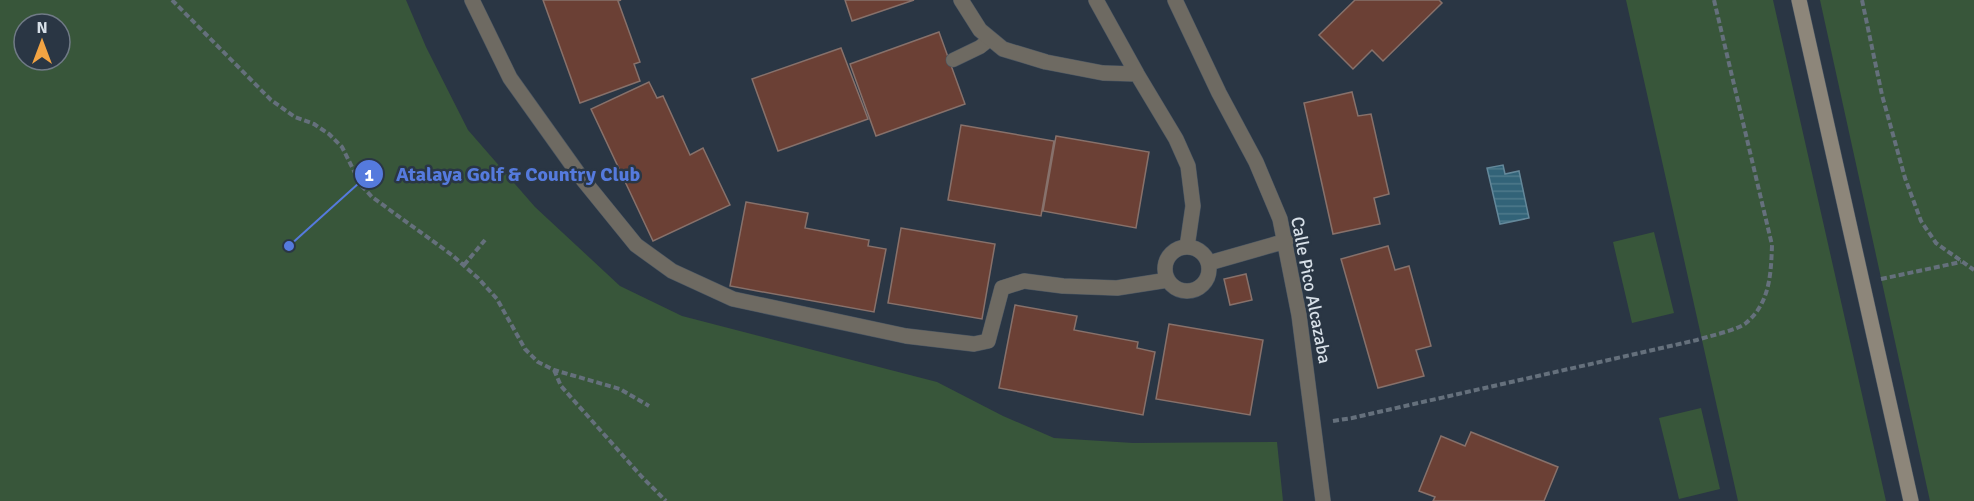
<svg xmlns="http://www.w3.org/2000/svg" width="1974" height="501" viewBox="0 0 1974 501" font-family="Signika,sans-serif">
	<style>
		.green { fill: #38563a; fill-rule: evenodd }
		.water { fill: url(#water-rules); stroke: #64889a; stroke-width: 1.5 }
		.building { fill: #6b4035; stroke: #87716b; stroke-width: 1.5 }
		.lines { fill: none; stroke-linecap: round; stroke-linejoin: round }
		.service-casing { stroke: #495562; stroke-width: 15 }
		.minor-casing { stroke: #495562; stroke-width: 16 }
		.secondary-casing { stroke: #495562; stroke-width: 16 }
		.path { stroke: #65707c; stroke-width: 4; stroke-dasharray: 6 3; stroke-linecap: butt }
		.service { stroke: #6e6a62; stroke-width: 14 }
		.minor { stroke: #6e6a62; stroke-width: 15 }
		.secondary { stroke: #8d867a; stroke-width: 15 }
		.labels { text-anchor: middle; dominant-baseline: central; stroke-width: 5; stroke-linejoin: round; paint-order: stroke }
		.street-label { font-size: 18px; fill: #d8e0e8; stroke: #2a3644 }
		.leader { fill: none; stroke: #557add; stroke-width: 2 }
		.callout-dot { fill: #557add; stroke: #2a3644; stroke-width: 2 }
		.mark-label { font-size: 18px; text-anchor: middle; font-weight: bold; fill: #fff }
		.callout-label { font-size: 20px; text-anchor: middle; font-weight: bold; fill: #557add; stroke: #2a3644; stroke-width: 5; stroke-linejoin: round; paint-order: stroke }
	</style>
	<defs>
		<pattern id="water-rules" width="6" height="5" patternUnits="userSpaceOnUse" patternTransform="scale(1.5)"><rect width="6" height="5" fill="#326378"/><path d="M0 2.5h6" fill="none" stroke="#4f798b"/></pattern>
	</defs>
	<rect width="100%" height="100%" fill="#2a3644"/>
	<path class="green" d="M0 0H406L426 47 468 130 535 207 620 286 682 316 937 382 1003 416 1054 438 1133 443 1277 442 1283 501H0ZM24 24H60V60H24Z
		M1626 0H1773L1886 501H1738Z
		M1820 0H1974V501H1930Z
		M1654 232 1674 313 1632 323 1613 242Z
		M1701 408 1720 489 1679 499 1659 418Z"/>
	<path class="water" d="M1503 165 1505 174 1519 171 1529 218 1500 224 1487 168Z"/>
	<path class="building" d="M543 0H621L618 1 640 62 634 64 640 81 580 103Z
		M845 0H914L852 21Z
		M1355 0H1439L1442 3 1383 61 1372 50 1353 69 1319 35Z
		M939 32 965 104 876 136 850 64Z
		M841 48 868 119 778 151 752 79Z
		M649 82 657 98 663 96 690 155 703 148 730 205 653 241 591 109Z
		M1352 92 1358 116 1371 114 1389 194 1374 198 1380 224 1333 234 1304 103Z
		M961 125 1054 141 1041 216 948 200Z
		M1056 136 1149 152 1136 228 1043 211Z
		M746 202 808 213 805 228 869 240 868 246 886 249 874 312 730 286Z
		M901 228 995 244 982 319 888 303Z
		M1388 246 1395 270 1409 266 1431 346 1416 350 1424 376 1378 388 1341 259Z
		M1246 274 1252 300 1230 305 1224 279Z
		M1015 305 1077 316 1074 330 1138 342 1137 348 1155 352 1143 415 999 388Z
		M1169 324 1263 340 1250 415 1156 399Z
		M1471 432 1558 467 1544 501H1433L1435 497 1419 491 1441 436 1465 446Z"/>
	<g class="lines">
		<defs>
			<path id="service" d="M953 60 980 47 990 39"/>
			<path id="minor" d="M472 0 510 78 580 176 636 245 672 271 733 299 906 336 974 344 988 341 1002 288 1024 281 1063 286 1117 288 1168 280
				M961 0 980 30 1003 49 1046 62 1103 73 1137 74
				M1096 0 1137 74 1176 139 1188 166 1193 206 1187 247
				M1175 0 1219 93 1256 162 1280 219 1299 315 1323 501
				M1165 269a22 22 0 1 1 44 0a22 22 0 1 1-44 0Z
				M1209 263 1286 241"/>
			<path id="secondary" d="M1799 0 1911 501"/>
		</defs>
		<use href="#service" class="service-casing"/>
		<use href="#minor" class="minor-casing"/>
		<use href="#secondary" class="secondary-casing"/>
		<path class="path" d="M172 0 271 100 295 117 314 124 329 134 342 147 361 185 372 197 452 255 478 278 497 299 525 349 538 362 554 370 620 389 649 406
			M1862 0 1882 95 1905 178 1921 221 1936 243 1974 270
			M464 265 485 240
			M1881 279 1961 262
			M554 370 561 386 642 477 666 501
			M1333 421 1352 418 1697 340C1709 336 1738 330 1746 323 1770 303 1771 274 1772 245L1714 0"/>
		<use href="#service" class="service"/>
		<use href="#minor" class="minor"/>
		<use href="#secondary" class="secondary"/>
	</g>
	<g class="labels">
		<g class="street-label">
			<text transform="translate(1311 290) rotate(79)">Calle Pico Alcazaba</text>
		</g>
	</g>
	<path class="leader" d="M289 246L369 174"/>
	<g class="callout-dot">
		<circle cx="289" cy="246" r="6"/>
		<circle cx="369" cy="174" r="15"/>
	</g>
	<g class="mark-label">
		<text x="369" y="181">1</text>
	</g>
	<g class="callout-label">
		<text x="518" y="181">Atalaya Golf &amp; Country Club</text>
	</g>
	<g transform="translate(42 42)"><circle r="28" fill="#2a3644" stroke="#707a86" stroke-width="1.5"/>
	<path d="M0-4.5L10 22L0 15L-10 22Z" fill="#f3a443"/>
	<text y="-9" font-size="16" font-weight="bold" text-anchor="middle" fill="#d8e0e8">N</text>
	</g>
</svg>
